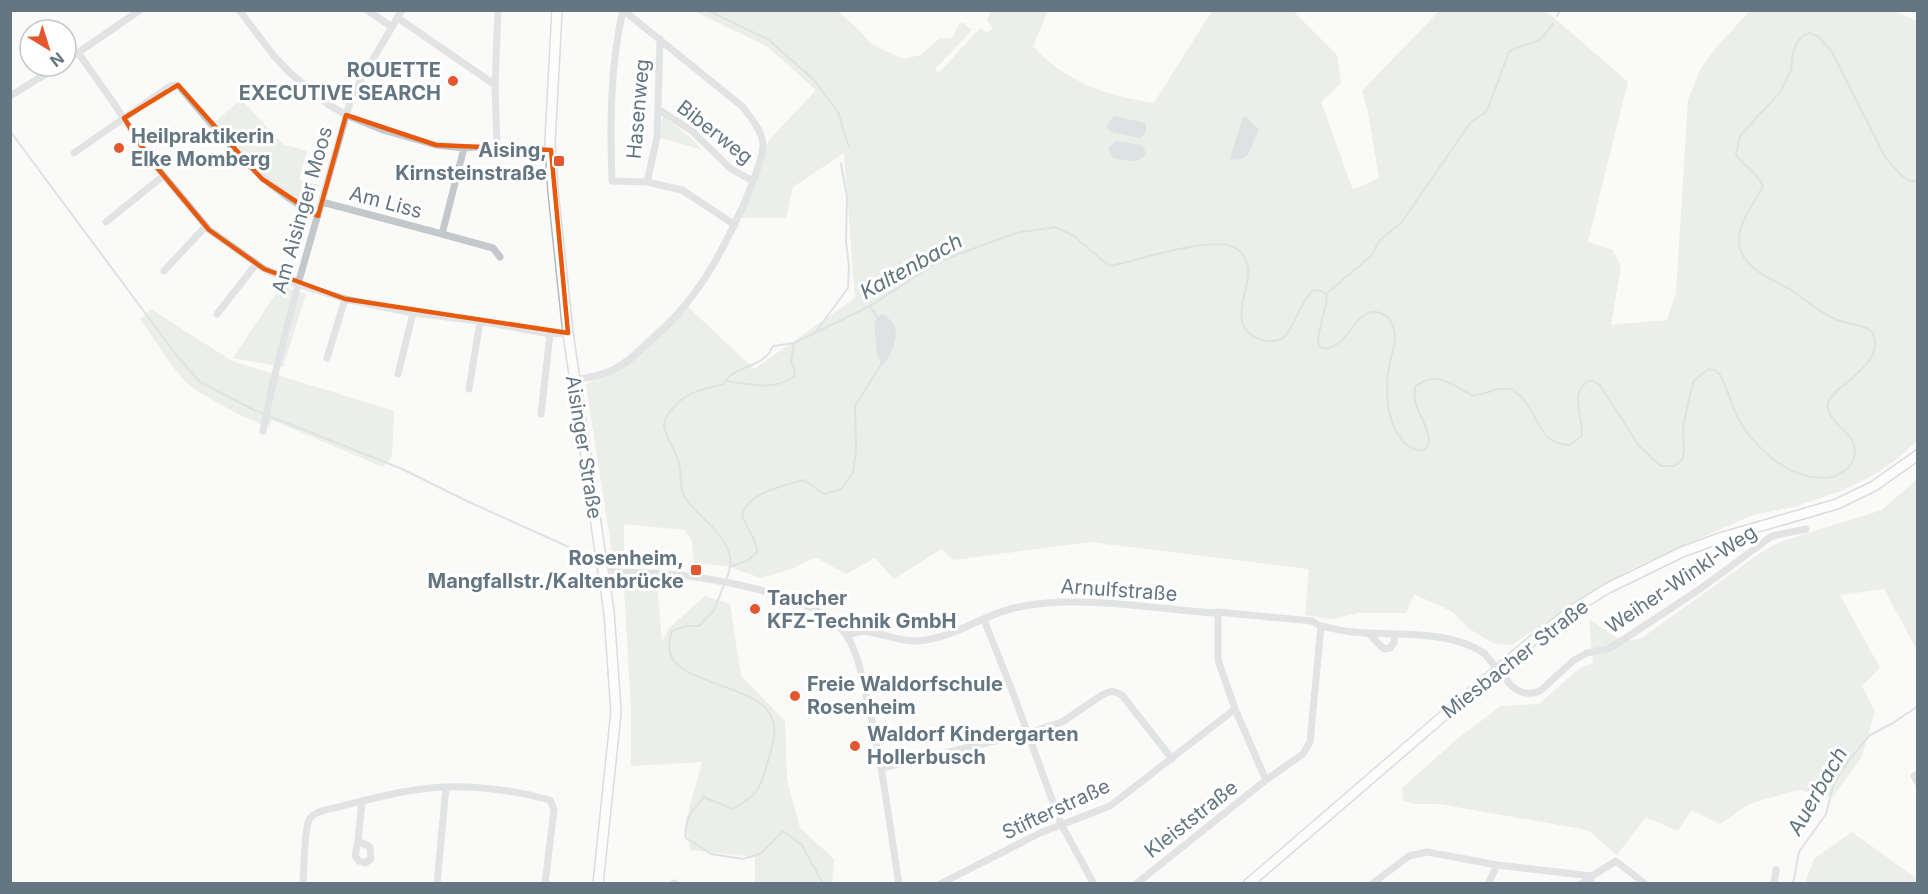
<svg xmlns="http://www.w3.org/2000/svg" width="1928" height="894" viewBox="0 0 1928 894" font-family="Inter,sans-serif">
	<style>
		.green { fill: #dadfd7; fill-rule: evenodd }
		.water { fill: #bbc7cb }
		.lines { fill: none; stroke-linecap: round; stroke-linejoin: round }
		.stream { stroke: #bbc7cb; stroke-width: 2 }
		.secondary-casing { stroke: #b3babf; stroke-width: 12 }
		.minor { stroke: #c3c8cc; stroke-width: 7 }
		.secondary { stroke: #fff; stroke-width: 9 }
		.minor-bridge { stroke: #c3c8cc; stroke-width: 7 }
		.marked { fill: none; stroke: #e8590c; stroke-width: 4.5; stroke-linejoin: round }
		.poi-dot { fill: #e4572e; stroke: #fff; stroke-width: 2 }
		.labels { text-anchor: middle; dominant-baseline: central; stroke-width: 6; stroke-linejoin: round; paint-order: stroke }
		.poi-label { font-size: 20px; font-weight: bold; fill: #657683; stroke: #fff; text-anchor: start }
		.street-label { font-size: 20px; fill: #657683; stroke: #fff }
		.water-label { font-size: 21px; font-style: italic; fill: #60757c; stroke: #fff }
	</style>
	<rect width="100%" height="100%" fill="#fafaf8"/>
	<path class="green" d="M1751 10H1892L1917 21V441L1893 462 1870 477 1841 491 1794 507 1753 515 1631 569 1571 604 1512 645 1493 643 1468 628 1453 612 1414 594 1406 613H1359L1332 619 1305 615 1309 569 1089 542 953 560 941 549 894 579 875 558 846 574 815 557 791 569 761 578 727 566 694 563 692 540 684 530 624 524V560L613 559 586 385 630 354 684 303 754 369 855 298 844 153 793 187 786 218H739L769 140 816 90 768 47 694 11H837L858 29 871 44 903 59 921 55 940 38H952L959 24 963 23 972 30 935 69 939 73 980 28 987 33 992 29 991 24 987 21 990 11H1048L1033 46C1064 82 1108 96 1154 103L1212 11H1293L1337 55 1341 83 1321 102 1353 190 1379 178 1368 112 1362 91 1439 11H1542L1551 15 1628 82 1588 242 1613 250 1621 266 1611 325 1667 320 1676 294 1688 100 1700 70 1718 45ZM883 314 894 325 882 364 877 355 874 322 880 315Z
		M241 99 283 144 307 151 299 180 319 185 311 208C272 187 243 155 214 123Z
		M663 116 691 138 702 150 658 137Z
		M281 286 306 294 283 367 233 358Z
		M151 309 232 361 394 411 392 456 383 467 272 420 269 427C254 423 196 393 187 383 171 367 154 338 140 319Z
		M1917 479V650L1884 589 1840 595 1880 668 1862 686 1875 712 1861 758 1833 797 1797 790 1749 804 1720 824 1691 810 1678 831 1646 817 1617 855 1588 830 1439 804H1413L1403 800 1402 788 1457 739 1501 706 1539 704 1580 668 1593 663 1589 619 1623 642 1642 638 1760 553 1782 541 1882 510Z
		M657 586 662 642 669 628 705 596 730 604 741 676 785 721 787 780 800 828 834 859 832 883H755V857L690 850 686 820 702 762 631 766V706L624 589Z
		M1852 832 1917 879V883H1805L1814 859Z"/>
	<path class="water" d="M1115 116 1145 123C1147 129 1146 134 1140 138L1111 132 1107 128 1108 123Z
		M1245 116 1259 129 1248 155 1240 160 1230 159 1242 119Z
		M1115 141 1142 145 1146 153C1140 165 1124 160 1113 158L1108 148Z
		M883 314C887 317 892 321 894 325 900 335 891 358 882 365L877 355 874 322 880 315Z"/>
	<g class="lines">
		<path class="stream" d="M707 10 769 40 814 80 838 112 849 147
			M1557 16 1560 10
			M10 131 177 356 200 382 252 409 402 469 469 502 571 548
			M1327 293 1371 256 1380 240 1401 223 1471 122 1485 113 1488 108 1509 52C1520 44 1531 46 1540 39 1545 35 1549 28 1553 24
			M870 306 878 319
			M817 330 848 288 849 268 846 241 847 197 841 164
			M726 381C749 384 773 391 794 377L795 371 791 361 794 343
			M732 566 747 561 757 552C757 539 746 528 742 515 747 493 785 485 804 480L824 494 841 489 853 473 856 449 855 406 882 363
			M726 580C743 543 705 525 686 499 679 490 682 475 679 464 677 452 664 434 664 425 664 419 668 414 672 409 685 392 704 389 724 384 729 369 753 368 764 358 768 356 771 350 773 346L794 343 870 306 933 265 948 258 1016 233 1055 227 1074 236 1103 261 1111 266C1135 261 1219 233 1237 249 1243 253 1247 261 1248 268 1251 291 1225 325 1259 339 1265 342 1275 342 1281 339 1294 332 1298 303 1314 290L1321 291 1326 294 1327 299 1318 337 1319 346 1327 349C1330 347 1335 345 1339 343 1351 334 1358 311 1376 312 1386 313 1393 322 1394 330 1397 341 1392 351 1390 362 1384 388 1385 429 1410 447 1414 450 1422 452 1426 448 1436 439 1417 412 1415 401 1414 397 1415 392 1415 387 1438 368 1452 386 1474 396L1499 389H1512C1515 392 1520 395 1523 399 1539 417 1540 445 1570 445L1582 435C1583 416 1569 395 1588 381H1593L1600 385 1639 446 1661 466H1674L1682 460 1684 451 1683 428 1690 394 1694 381 1708 369 1715 370 1720 375C1729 391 1732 410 1742 425 1760 453 1792 480 1827 478 1838 477 1851 469 1854 457 1861 431 1824 425 1828 403 1832 387 1879 368 1875 340 1874 334 1872 331 1868 329 1857 323 1844 324 1833 318 1818 311 1805 299 1791 290 1777 282 1761 276 1749 264 1746 261 1741 253 1740 248 1734 227 1754 204 1763 186 1758 173 1744 166 1736 155L1740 136 1781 91 1791 70 1793 53 1797 42 1804 35 1810 33 1819 37 1832 52 1885 157 1902 176 1910 181H1918
			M724 585 714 610 699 626H686L672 631C670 638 668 646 670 653 679 685 758 684 772 718 778 731 771 751 767 764 761 788 755 798 732 809L704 797C692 810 684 819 686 838L711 854 743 859 760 854 783 831 802 845 823 884
			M1793 884 1799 852 1826 814 1834 783 1849 760 1870 735 1893 723 1918 706"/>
		<defs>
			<path id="secondary" d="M557 10 550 142 553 191 568 333 609 612 616 712 598 884
				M1248 884 1456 705 1538 636 1571 611 1608 588 1682 552 1720 538 1837 504 1874 486 1918 455"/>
		</defs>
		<use href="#secondary" class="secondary-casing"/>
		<path class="minor" d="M239 10 274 56 290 73 329 105 346 115 383 130 436 145 464 148 497 146 551 150
			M367 10 392 27
			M623 10C610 66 610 124 612 181L647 182 682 190 735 225
			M398 18 495 85
			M79 54 115 105 149 158 209 230 264 269 298 284 345 299 413 313 480 321 550 334 568 333
			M66 61 140 10
			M10 96 59 66
			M658 109 692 131 731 169 753 181
			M497 146 495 85 498 10
			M74 153 170 86 178 85C220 134 259 185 318 216
			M647 182 657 137 660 39
			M322 202 442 234 464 148
			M106 222 163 176
			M442 234 493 248 500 257
			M164 271 205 227
			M217 314 256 264
			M327 358 345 299
			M398 374 413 313
			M575 380C591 377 608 374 622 365 631 360 639 351 647 344 695 304 721 256 746 199 752 183 761 164 763 147 764 133 751 118 743 107L623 10
			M469 389 480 321
			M541 414 550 334
			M263 431 273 382 298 284 352 95 402 10
			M604 571C620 573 637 572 654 573 703 576 822 593 848 638 859 656 862 678 867 699 882 760 889 822 899 884
			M984 620 1010 685 1061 824 1094 884
			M1321 626C1331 628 1342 631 1353 632 1396 636 1447 629 1484 653
			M1368 633 1384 649 1390 648 1394 642 1395 634
			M848 636C866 624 895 642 915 641 951 640 980 616 1014 608 1073 594 1150 608 1211 613L1218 612V660L1235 709 1266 780
			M1509 683C1518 693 1528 696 1540 691L1574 660 1587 653 1608 649 1626 638 1700 589 1772 536 1806 529
			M882 768 1028 733 1062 722 1102 695 1112 691 1122 695 1172 759
			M1918 774 1914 776 1918 783
			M358 841 355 856 359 861 365 863 371 859 370 847 358 841 362 802
			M303 884C304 869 304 831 309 820 314 810 333 809 342 806 375 798 411 788 446 787 479 786 518 791 550 800L554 809 545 884
			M437 884 446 787
			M674 884V883
			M940 884 1040 833 1110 806 1235 709
			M1136 884 1266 780 1303 754 1310 742 1321 626 1312 621 1218 612
			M1372 884 1409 856 1427 852 1497 865 1592 876
			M1488 884 1497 865
			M1581 884 1592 876
			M1590 884 1592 876 1616 861 1645 884
			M1774 884 1776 870"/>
		<use href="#secondary" class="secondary"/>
		<path class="minor-bridge" d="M1484 653 1509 683"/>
	</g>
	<path d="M0 0H1928V894H0ZM178 85 262 179 318 216 346 115 436 145 551 150 568 333 345 299 264 269 209 230 149 158 124 118Z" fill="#fafaf8" fill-opacity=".55" fill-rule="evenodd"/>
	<path class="marked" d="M178 85 262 179 318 216 346 115 436 145 551 150 568 333 345 299 264 269 209 230 149 158 124 118Z"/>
	<g class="poi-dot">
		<circle cx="453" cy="81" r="6"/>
		<circle cx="119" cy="148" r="6"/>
		<rect x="553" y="155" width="12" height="12" rx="3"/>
		<rect x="690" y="564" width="12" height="12" rx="3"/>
		<circle cx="755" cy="609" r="6"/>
		<circle cx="795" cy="696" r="6"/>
		<circle cx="855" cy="746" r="6"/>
	</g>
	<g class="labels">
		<g class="poi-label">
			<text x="441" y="70" text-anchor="end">ROUETTE<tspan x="441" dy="23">EXECUTIVE SEARCH</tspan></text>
			<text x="131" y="136">Heilpraktikerin<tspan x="131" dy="23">Elke Momberg</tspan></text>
			<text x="547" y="150" text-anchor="end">Aising,<tspan x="547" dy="23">Kirnsteinstraße</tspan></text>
			<text x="684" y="558" text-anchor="end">Rosenheim,<tspan x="684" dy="23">Mangfallstr./Kaltenbrücke</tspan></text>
			<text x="767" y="598">Taucher<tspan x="767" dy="23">KFZ-Technik GmbH</tspan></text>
			<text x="807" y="684">Freie Waldorfschule<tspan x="807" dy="23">Rosenheim</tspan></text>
			<text x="867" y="734">Waldorf Kindergarten<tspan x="867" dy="23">Hollerbusch</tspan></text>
		</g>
		<g class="street-label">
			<text transform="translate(638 109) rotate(-85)">Hasenweg</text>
			<text transform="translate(715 132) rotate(38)">Biberweg</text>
			<text transform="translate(386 202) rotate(15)">Am Liss</text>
			<text transform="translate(302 210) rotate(-74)">Am Aisinger Moos</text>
			<text transform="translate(584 447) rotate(81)">Aisinger Straße</text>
			<text transform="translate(1681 579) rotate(-34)">Weiher-Winkl-Weg</text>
			<text transform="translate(1119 590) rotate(4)">Arnulfstraße</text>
			<text transform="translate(1515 659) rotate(-38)">Miesbacher Straße</text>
			<text transform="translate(1056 809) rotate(-25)">Stifterstraße</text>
			<text transform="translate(1191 819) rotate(-38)">Kleiststraße</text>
		</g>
		<g class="water-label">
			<text transform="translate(911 266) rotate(-29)">Kaltenbach</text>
			<text transform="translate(1817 791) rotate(-60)">Auerbach</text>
		</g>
	</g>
	<rect width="1928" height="894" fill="none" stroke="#657683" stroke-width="24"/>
	<g transform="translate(48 48) rotate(142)"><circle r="28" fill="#ffffff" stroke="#c1c8cd" stroke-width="1.5"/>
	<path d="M0-4.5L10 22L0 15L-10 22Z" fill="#e4572e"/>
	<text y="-9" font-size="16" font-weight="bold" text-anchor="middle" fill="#657683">N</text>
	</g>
</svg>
